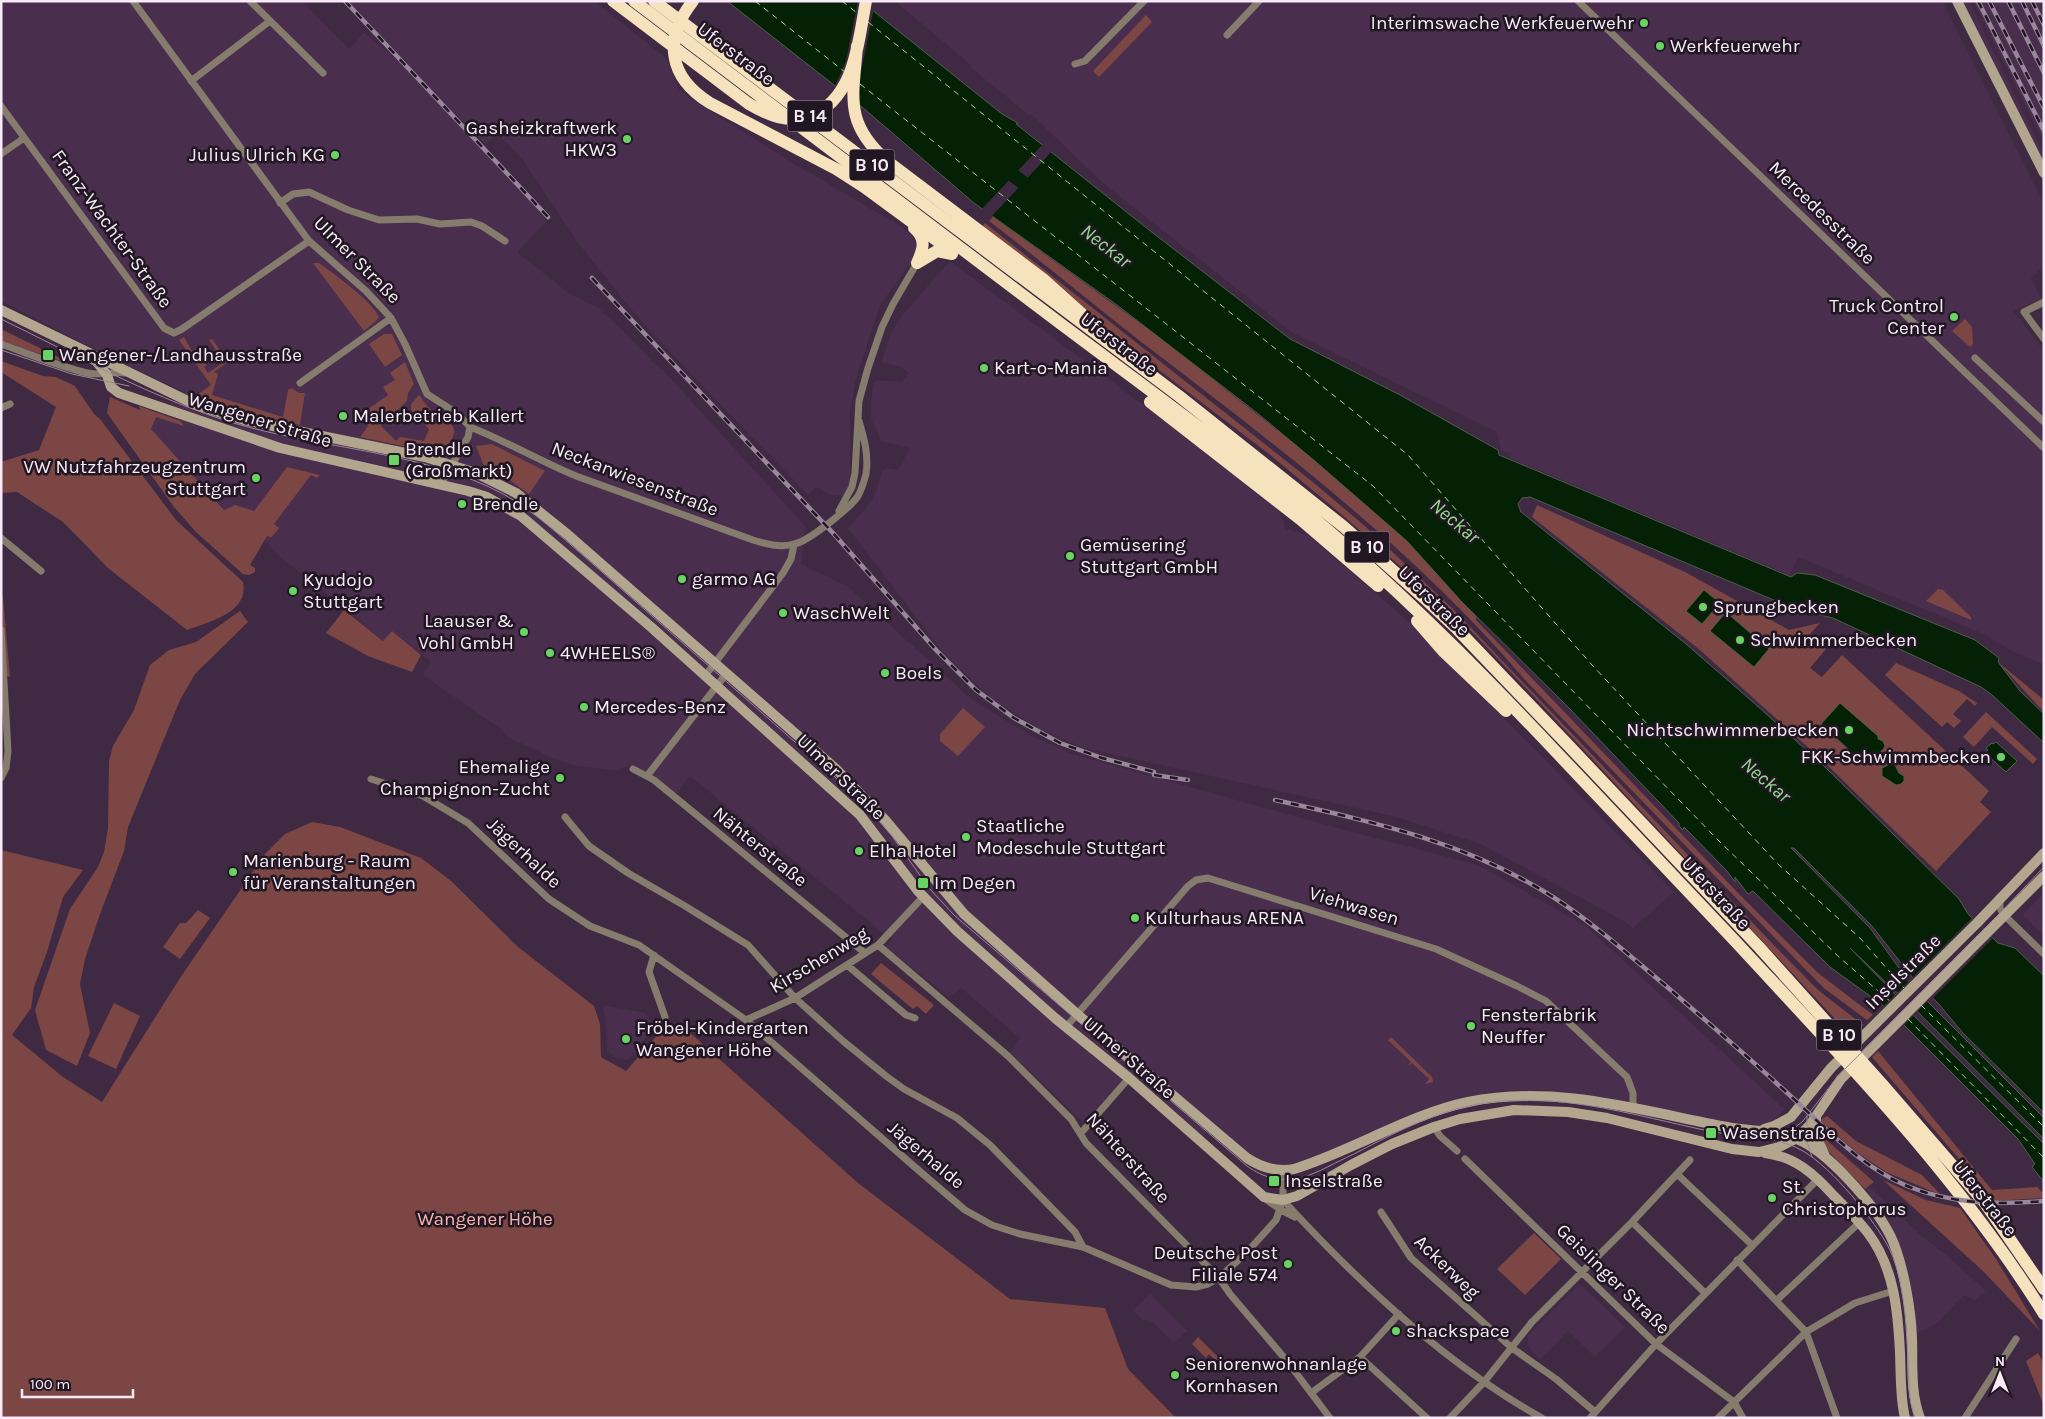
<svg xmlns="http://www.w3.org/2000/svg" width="2045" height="1419" viewBox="0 0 2045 1419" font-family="Karla,sans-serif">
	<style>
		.built { fill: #4a2e4d }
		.green { fill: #7c4644 }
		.water { fill: #052105; stroke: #4e5d4e }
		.pier { fill: #402a43 }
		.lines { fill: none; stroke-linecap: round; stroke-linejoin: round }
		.river { stroke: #052105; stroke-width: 14 }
		.ferry { stroke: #90db8b; stroke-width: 1; stroke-dasharray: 6 5; stroke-linecap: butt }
		.street { stroke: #857c6d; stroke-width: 7 }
		.secondary { stroke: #b3a68e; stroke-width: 10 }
		.highway { stroke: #f6e2bc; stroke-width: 12 }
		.tram { stroke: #9a879c; stroke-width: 1 }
		.rail-casing { stroke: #9a879c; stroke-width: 4.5 }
		.rail { stroke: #211722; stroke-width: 2.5; stroke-dasharray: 8; stroke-linecap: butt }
		.poi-dot { fill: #69d464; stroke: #211722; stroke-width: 2 }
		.labels { text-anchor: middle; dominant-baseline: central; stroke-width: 5; stroke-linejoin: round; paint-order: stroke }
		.shield { fill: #211722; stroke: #b8abb9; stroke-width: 1 }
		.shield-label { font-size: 18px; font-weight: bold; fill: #f9eafa }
		.poi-label { font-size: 19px; fill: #f9eafa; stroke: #211722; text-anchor: start }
		.street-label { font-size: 19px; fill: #f9eafa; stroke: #211722 }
		.park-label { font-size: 19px; fill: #f8b5b0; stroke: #211722 }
		.water-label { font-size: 20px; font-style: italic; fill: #90db8b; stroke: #211722 }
	</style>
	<rect width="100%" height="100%" fill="#402a43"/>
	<path class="built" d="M1 1H302L349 49 364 33 407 68 409 65 349 1H594L667 59 679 91 789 161 902 227 911 235 917 246 912 261 880 305 855 382 850 414V486L845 496 830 495 817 487 808 495 670 352 635 314 579 244 523 160 498 134 485 144 415 73 498 162 547 221 517 252 570 294 598 308 621 329 661 370 662 369 805 526 801 564 848 587 970 698 1031 736 1072 754 1326 825 1478 865 1586 926 1784 1109 1773 1122 1757 1126 1737 1125 1545 1090 1499 1091 1450 1101 1301 1162 1284 1165 1269 1163 1255 1158 1214 1124 1196 1145 1125 1082 1086 1125 1010 1052 1020 1038 961 988 949 997 885 947 892 940 690 776 676 794 658 779 633 765 613 770 573 765 550 757 506 736 501 729 423 675 431 662 392 631 384 641 272 550 264 538 226 521 161 450 142 424 185 392 126 365 1 301Z
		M895 1H1942L2044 204V266L2031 278 2041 299 2013 311 2044 351V664L2011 651 1984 634 1798 557 1790 575 1510 458 1512 453 1504 452 1500 448 1497 432 1293 333 1123 199 1100 180 1031 114 1029 115 971 68 972 66Z
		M1959 1H1969L2044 155V160L2039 159Z
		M1973 1H2044V142Z
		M950 261 1197 445 1278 509 1286 529 1308 535 1417 629 1674 892 1633 928 1622 920 1481 844 1393 816 1084 748 1038 728 991 698 946 656 848 528 872 501 883 471 887 468 898 470 910 448 881 441 871 418V400L874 383 877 380 902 382 909 373 902 367 884 363 882 361 891 333 905 312Z
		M2044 893V936L2023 915Z
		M603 1005 646 1013 654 1026 629 1060 616 1058 607 1051 606 1027Z
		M1869 1187 1925 1239 1945 1254 1986 1291 1975 1301 1964 1295 1936 1324 1915 1334 1913 1300 1900 1250 1867 1189Z
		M1580 1284 1625 1327 1595 1357 1568 1331 1541 1359 1532 1352 1528 1345V1335Z
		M1150 1294 1187 1331 1174 1343 1151 1321 1142 1319 1133 1310Z"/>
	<path class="green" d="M1146 15 1152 22 1099 77 1093 71Z
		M993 217 1155 334 1305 452 1407 541 1476 616V620L1740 895 1818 973 1873 1015 1867 1020 1825 989 1806 970 1525 680C1414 549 1276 445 1140 341 1089 301 1040 260 989 221Z
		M985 223 1314 483 1366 527 1454 610 1770 941 1818 990 1863 1025 1851 1036 1538 701 1475 635 1437 599 1347 519 1269 454 1117 338 981 228Z
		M313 263H319C333 273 373 302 379 317L376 321 364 331Z
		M1965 319 1972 327 1973 344 1970 347 1952 331Z
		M1 329 62 359 61 361 1 341Z
		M384 334H392L402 355 385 367 369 344Z
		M184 337 192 351 195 349 207 365 204 367 208 373 224 362 209 340 212 339 227 360 241 350 242 352 214 372 218 374 212 395 283 417 288 390 292 388 299 393H305L300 425 241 412 197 395 211 385 179 340Z
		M1 361 43 376 56 377 75 386 94 414 100 419 176 520 243 582C249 613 210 621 187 630L108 568 63 522 17 492 1 493V462L39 450 56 407 1 372Z
		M405 362 414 384 408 393 407 401 381 426 396 441 400 437 424 441 429 429 411 410V404L419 395C424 401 428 408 434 413 448 423 463 425 448 445 443 451 438 452 430 452L360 437 368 426 360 415 388 395 383 387 395 380 390 373Z
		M110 397 140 410 139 406 180 421 184 426 156 417 151 429 224 510 235 505 254 511 287 467 320 475 317 478 311 475 274 524 279 528 272 537 267 536 250 565 255 568V572L249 575 243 574 196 532 174 507 107 413Z
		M492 444 545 471 529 494 497 471 484 466 476 446Z
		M1537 505 1687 573 1789 630 1820 623 1810 634 1826 649 1810 668 1822 677 1842 655 1989 791 1980 802 1991 812 1936 871 1821 759 1700 650 1532 517Z
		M1938 589 1943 590 1971 617V620L1926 601Z
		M1 593 3 597 10 677 1 673Z
		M344 610 383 641 392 631 421 655 412 672 368 656 326 633Z
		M240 611 248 622 195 674 180 700 128 827 124 851 100 914 85 959 80 984 90 1033 77 1066 46 1050 35 1010 70 909 98 867 104 852 108 828 109 761 113 746 134 710 150 665 169 650 196 642Z
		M1998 662 2044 700V712Z
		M1896 663 1959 691 1977 703 1975 706 1967 699 1953 714 1961 721 1954 728 1947 722 1942 727 1885 675Z
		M963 708 985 727 958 756 940 741V734Z
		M1986 712 2037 759 2033 764 1992 727 1974 747 1963 737Z
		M312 822 340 827 421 858 451 881 518 947 594 1006 600 1024 601 1057 626 1071 660 1032 679 1023 858 1183 1010 1299 1105 1308 1128 1369 1176 1418H1V850L83 870 63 897 47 952 34 987 31 1008 12 1035 63 1077 102 1102 180 978 265 854 285 834Z
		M198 910 210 918 180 959 163 947 180 923H186Z
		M881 963 934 1005 926 1014 917 1006 913 1009 871 974Z
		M114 1003 140 1016 116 1069 88 1056Z
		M1391 1037 1432 1077 1433 1082 1425 1084 1429 1079 1412 1063 1407 1066 1411 1062 1388 1040Z
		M1878 1051 1992 1190 2037 1187 2044 1194V1198L1995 1201 1872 1057Z
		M1827 1116 1856 1141 1922 1175 1941 1195 1886 1172 1855 1151 1820 1120Z
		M1822 1136 1874 1182 1865 1189 1827 1150Z
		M1883 1180 1926 1200 1960 1208 1996 1259 2040 1331 1984 1272Z
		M1534 1233 1561 1259 1525 1295 1497 1269Z
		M1198 1337 1220 1359 1221 1366 1209 1354 1206 1358 1192 1344Z
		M2038 1353 2044 1364V1406L2026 1361Z"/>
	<path class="water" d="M727 1H861L1002 114 1018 123 1016 124 1144 226 1290 339 1400 395 1498 450 1499 455 1791 577 1797 573 1815 575 1975 640 1999 658 1998 662 2020 691 2044 714V743L1991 694 1981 687 1833 618 1795 609 1530 497 1522 498 1518 504 1521 512 1686 644 1754 703 1826 768 1959 899 1968 914 1998 943 2015 948 2044 976V1113L1962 1032 1938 1003 1916 982 1872 926 1794 848H1791L1870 928 1912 986 2044 1118V1139L1902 996 1894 990 1850 948 1893 992 1898 1000 2044 1144V1182L2032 1167 2035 1164 2018 1139 1888 1009 1830 967 1753 891 1748 894 1735 877V882L1727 871 1684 827 1683 830 1679 826V823L1569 708 1462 602 1407 541 1315 461 1256 412 1117 305 974 203 862 107Z
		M1704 590 1720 603 1702 624 1686 611Z
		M1726 612 1769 649 1754 667 1710 631Z
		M1840 703 1878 736V739L1883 741 1885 746C1881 756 1870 753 1862 762L1821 724Z
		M1996 742 2017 761 2006 772 1985 753 1988 750 1986 748 1992 743 1993 744Z
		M1890 764 1895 765 1899 773 1904 776V781L1901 784 1896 785 1882 776V768Z"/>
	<path class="pier" d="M858 1H866L874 7 861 73 859 91V108L834 88 846 61Z
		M1044 143 1052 151 1023 183 990 218 980 211Z
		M1972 918 1993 938 1931 1000 1911 979Z
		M1910 980 1929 1000 1917 1012 1921 1016 1918 1019 1914 1015 1902 1027 1882 1008Z"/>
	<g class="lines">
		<path class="river" d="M998 164 1037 193"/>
		<path class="ferry" d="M755 1 845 72
			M842 1 857 13
			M868 22 1408 455 1592 665 1778 864 1860 938 1904 988
			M860 84 1373 486 1720 842 1840 958 1891 1002
			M1921 1005 2044 1127
			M1908 1019 2044 1158"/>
		<path class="street" d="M133 1 309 241 366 291 391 318 405 344 427 394 458 414 470 427 468 437 441 484
			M250 1 323 73
			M1578 1 2044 448
			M1227 35 1259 1
			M1075 64 1085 61 1144 1
			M191 81 270 21
			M1 106 164 328 174 333 182 329 309 241
			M1 154 24 138
			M280 203 293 194 309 192 348 210 379 220 417 219 440 224 471 222 482 226 505 241
			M2044 302 2024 312 2044 339
			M1 344C29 354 58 366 87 373 100 376 113 371 125 373
			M1975 358 2044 422
			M300 383 391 318
			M1 408 10 404
			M470 427C506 441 540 461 576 476L753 540C766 544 780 548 794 544 808 542 851 507 858 496 862 489 864 481 866 474 869 455 864 438 859 421
			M839 511 852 487 855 473 859 401 868 368 882 327 893 304 917 263
			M1 538 41 571
			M1 630 8 751 6 768 1 778
			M705 676 783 573 791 559 794 545
			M633 769 654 780 865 953
			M647 776 726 674
			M371 779 423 796 468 823 549 899 590 926 639 945 746 1020 924 1175 965 1210 992 1225 1020 1234 1083 1247 1171 1285 1196 1287 1208 1284 1219 1278 1248 1251 1276 1220 1283 1200V1170
			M565 817 589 846 628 873 685 906 748 945 795 998 843 1041 886 1076 904 1089 957 1118 990 1145 1075 1232 1083 1247
			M2000 897V908L2003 914 2044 954
			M878 945 1008 1056 1071 1119 1086 1143 1219 1278 1230 1294 1287 1361 1330 1418
			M654 955 649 972 665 1017
			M847 965 906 1015 915 1018
			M746 1020 795 998 878 945 923 897
			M1066 1027 1188 886 1196 880 1208 878 1436 949 1517 986 1546 1001 1627 1077 1633 1093V1109
			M1434 1127 1440 1136 1457 1151
			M1081 1133 1129 1078
			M1465 1159 1656 1344 1734 1402 1743 1418
			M1677 1174 1752 1245
			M1264 1198 1281 1210 1295 1217
			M1283 1200C1357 1281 1446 1365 1542 1418
			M1381 1212 1411 1258 1512 1348 1556 1379 1595 1412
			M1632 1222 1705 1293
			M1737 1260 1806 1332 1837 1418
			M1777 1300 1859 1223
			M1360 1357 1427 1418
			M1311 1393 1360 1357 1399 1314
			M1450 1418 1484 1382 1532 1322 1632 1222 1690 1160
			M1590 1418 1656 1344 1818 1179
			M1718 1418 1806 1332 1855 1303 1893 1291
			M1965 1418 2016 1339"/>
		<path class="secondary" d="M1957 1 2044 173
			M1 310 196 405 244 420 425 457 476 473 516 493 567 534 836 769 886 821 964 914 1077 1014 1247 1158C1262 1168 1277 1172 1294 1169 1352 1151 1410 1114 1468 1102 1555 1084 1642 1111 1727 1127 1751 1132 1775 1129 1797 1139 1828 1151 1875 1206 1890 1235 1903 1261 1911 1310 1912 1338 1913 1365 1910 1392 1920 1418
			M93 357 107 375 111 387 119 393 280 448 468 491 487 497 521 516 651 627 860 815 918 891 957 931 1055 1018 1129 1078 1264 1197 1283 1200 1297 1196 1351 1165 1392 1144 1434 1127 1460 1119 1514 1110 1568 1112 1607 1118 1732 1149 1759 1152 1779 1147 1797 1138 1810 1125 1841 1079 2044 876
			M1816 1117V1136L1825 1156
			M1764 1129 1774 1126 1791 1117 1831 1068 1977 923 2044 853
			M1765 1153C1796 1157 1814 1174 1834 1196 1846 1208 1858 1220 1868 1233 1894 1267 1898 1311 1900 1353 1901 1375 1900 1397 1905 1418"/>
		<path class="highway" d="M613 1 749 104C768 115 788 124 810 116 855 99 858 42 866 1
			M634 1C777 108 919 216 1061 324 1157 396 1255 466 1345 545 1421 611 1491 683 1560 756 1618 817 1676 878 1734 940 1844 1059 1958 1176 2044 1314
			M654 1 1179 396 1344 527 1424 598 1457 629 1569 746 1759 947 1882 1084 1985 1203 2044 1289
			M693 1C663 39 668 77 710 103L836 169 864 187 951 251
			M857 46C853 98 844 123 887 161L1043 279 1082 314
			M914 228C927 239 923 250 917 263
			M917 263 937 251 952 254
			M1150 402 1300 519 1378 586
			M1417 621 1444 652 1506 711"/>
		<path class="tram" d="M1 319C73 354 145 394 221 419 311 449 421 449 505 495 535 512 559 535 585 557L862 801 892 836 929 888 954 915 1247 1166C1264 1178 1280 1182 1301 1178 1320 1172 1336 1162 1354 1154 1388 1136 1423 1118 1460 1108 1547 1086 1629 1115 1714 1132 1743 1137 1777 1136 1803 1151 1832 1168 1875 1220 1890 1250 1905 1284 1906 1324 1908 1360 1909 1380 1908 1399 1915 1418
			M1 350 72 374 129 386
			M1807 1116V1141L1812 1157
			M1771 1140 1788 1133 1803 1121 1838 1076 2001 912 2044 867"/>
		<defs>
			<path id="rail" d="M345 1 548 217
				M1978 1 2044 131
				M1989 1 2044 108
				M2008 1 2044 73
				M2022 1 2044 46
				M2032 1 2044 25
				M592 278 833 533 936 650 976 690 1014 718 1060 743 1102 758 1154 772
				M1154 775 1188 780
				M1275 800C1374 822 1466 842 1553 897 1593 923 1629 955 1666 986 1705 1020 1745 1054 1784 1090 1823 1125 1858 1165 1907 1186 1952 1204 1996 1205 2044 1201"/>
		</defs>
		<use href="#rail" class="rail-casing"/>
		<use href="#rail" class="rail"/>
	</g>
	<g class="poi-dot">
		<circle cx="1644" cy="23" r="5"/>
		<circle cx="1660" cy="46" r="5"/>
		<circle cx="627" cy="139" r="5"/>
		<circle cx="335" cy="155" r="5"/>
		<circle cx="1954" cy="317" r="5"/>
		<rect x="42" y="349" width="12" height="12" rx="2.5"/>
		<circle cx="984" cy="368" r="5"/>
		<circle cx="343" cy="416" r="5"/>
		<rect x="388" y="454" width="12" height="12" rx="2.5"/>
		<circle cx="256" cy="478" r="5"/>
		<circle cx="462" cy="504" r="5"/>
		<circle cx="1070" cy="556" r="5"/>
		<circle cx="682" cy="579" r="5"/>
		<circle cx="293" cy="591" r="5"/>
		<circle cx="1703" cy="607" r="5"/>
		<circle cx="783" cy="613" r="5"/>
		<circle cx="524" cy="632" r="5"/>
		<circle cx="1740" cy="640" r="5"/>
		<circle cx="550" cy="653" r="5"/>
		<circle cx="885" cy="673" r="5"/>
		<circle cx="584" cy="707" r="5"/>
		<circle cx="1849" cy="730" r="5"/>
		<circle cx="2001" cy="757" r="5"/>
		<circle cx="560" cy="778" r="5"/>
		<circle cx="966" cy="837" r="5"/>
		<circle cx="859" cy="851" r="5"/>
		<circle cx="233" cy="872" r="5"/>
		<rect x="917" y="877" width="12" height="12" rx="2.5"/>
		<circle cx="1135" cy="918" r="5"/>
		<circle cx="1471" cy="1026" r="5"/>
		<circle cx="626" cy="1039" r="5"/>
		<rect x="1705" y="1127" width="12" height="12" rx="2.5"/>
		<rect x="1268" y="1175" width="12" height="12" rx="2.5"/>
		<circle cx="1772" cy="1198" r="5"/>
		<circle cx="1288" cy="1264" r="5"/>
		<circle cx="1396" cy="1331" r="5"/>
		<circle cx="1175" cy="1375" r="5"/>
	</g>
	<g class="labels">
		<g class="shield">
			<rect x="787.5" y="100.5" width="45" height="31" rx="4"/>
			<rect x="849.5" y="149.5" width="45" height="31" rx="4"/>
			<rect x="1344.5" y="531.5" width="45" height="31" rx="4"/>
			<rect x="1816.5" y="1019.5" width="45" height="31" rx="4"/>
		</g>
		<g class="shield-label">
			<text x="810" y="116">B 14</text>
			<text x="872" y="165">B 10</text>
			<text x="1367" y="547">B 10</text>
			<text x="1839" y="1035">B 10</text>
		</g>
		<g class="poi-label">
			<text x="1634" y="23" text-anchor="end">Interimswache Werkfeuerwehr</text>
			<text x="1670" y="46">Werkfeuerwehr</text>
			<text x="617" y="128" text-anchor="end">Gasheizkraftwerk<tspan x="617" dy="22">HKW3</tspan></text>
			<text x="325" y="155" text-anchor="end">Julius Ulrich KG</text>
			<text x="1944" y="306" text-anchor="end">Truck Control<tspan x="1944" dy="22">Center</tspan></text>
			<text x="59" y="355">Wangener-/Landhausstraße</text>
			<text x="994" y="368">Kart-o-Mania</text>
			<text x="353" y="416">Malerbetrieb Kallert</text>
			<text x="405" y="449">Brendle<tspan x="405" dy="22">(Großmarkt)</tspan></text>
			<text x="246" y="467" text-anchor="end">VW Nutzfahrzeugzentrum<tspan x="246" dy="22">Stuttgart</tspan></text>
			<text x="472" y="504">Brendle</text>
			<text x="1080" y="545">Gemüsering<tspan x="1080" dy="22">Stuttgart GmbH</tspan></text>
			<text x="692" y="579">garmo AG</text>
			<text x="303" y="580">Kyudojo<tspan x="303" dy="22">Stuttgart</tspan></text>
			<text x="1713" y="607">Sprungbecken</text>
			<text x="793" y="613">WaschWelt</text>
			<text x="514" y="621" text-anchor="end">Laauser &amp;<tspan x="514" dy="22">Vohl GmbH</tspan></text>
			<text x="1750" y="640">Schwimmerbecken</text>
			<text x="560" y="653">4WHEELS®</text>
			<text x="895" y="673">Boels</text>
			<text x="594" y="707">Mercedes-Benz</text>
			<text x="1839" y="730" text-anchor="end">Nichtschwimmerbecken</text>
			<text x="1991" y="757" text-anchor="end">FKK-Schwimmbecken</text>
			<text x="550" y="767" text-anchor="end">Ehemalige<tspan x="550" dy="22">Champignon-Zucht</tspan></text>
			<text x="976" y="826">Staatliche<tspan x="976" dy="22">Modeschule Stuttgart</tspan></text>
			<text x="869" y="851">Elha Hotel</text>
			<text x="243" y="861">Marienburg - Raum<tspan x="243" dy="22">für Veranstaltungen</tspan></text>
			<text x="934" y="883">Im Degen</text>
			<text x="1145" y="918">Kulturhaus ARENA</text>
			<text x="1481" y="1015">Fensterfabrik<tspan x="1481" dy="22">Neuffer</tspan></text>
			<text x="636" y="1028">Fröbel-Kindergarten<tspan x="636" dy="22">Wangener Höhe</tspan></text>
			<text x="1722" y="1133">Wasenstraße</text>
			<text x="1285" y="1181">Inselstraße</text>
			<text x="1782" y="1187">St.<tspan x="1782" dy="22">Christophorus</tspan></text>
			<text x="1278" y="1253" text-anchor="end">Deutsche Post<tspan x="1278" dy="22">Filiale 574</tspan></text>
			<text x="1406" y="1331">shackspace</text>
			<text x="1185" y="1364">Seniorenwohnanlage<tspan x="1185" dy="22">Kornhasen</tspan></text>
		</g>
		<g class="street-label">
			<text transform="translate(736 54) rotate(37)">Uferstraße</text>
			<text transform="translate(1822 213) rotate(44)">Mercedesstraße</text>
			<text transform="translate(112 229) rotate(54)">Franz-Wachter-Straße</text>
			<text transform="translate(357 260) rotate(45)">Ulmer Straße</text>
			<text transform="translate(1119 344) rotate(37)">Uferstraße</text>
			<text transform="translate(260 420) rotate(17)">Wangener Straße</text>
			<text transform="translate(635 479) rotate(21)">Neckarwiesenstraße</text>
			<text transform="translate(1434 601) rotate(44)">Uferstraße</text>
			<text transform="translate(841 777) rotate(44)">Ulmer Straße</text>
			<text transform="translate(760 847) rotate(39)">Nähterstraße</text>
			<text transform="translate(524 853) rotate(43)">Jägerhalde</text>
			<text transform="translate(1716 893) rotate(47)">Uferstraße</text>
			<text transform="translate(1354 906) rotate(17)">Viehwasen</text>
			<text transform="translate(819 960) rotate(-31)">Kirschenweg</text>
			<text transform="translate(1903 972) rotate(-45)">Inselstraße</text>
			<text transform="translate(1129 1058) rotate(41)">Ulmer Straße</text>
			<text transform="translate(926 1155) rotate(40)">Jägerhalde</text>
			<text transform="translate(1128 1158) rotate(48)">Nähterstraße</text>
			<text transform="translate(1985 1198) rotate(52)">Uferstraße</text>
			<text transform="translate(1447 1267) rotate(44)">Ackerweg</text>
			<text transform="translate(1613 1279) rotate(44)">Geislinger Straße</text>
		</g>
		<g class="park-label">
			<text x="485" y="1219">Wangener Höhe</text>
		</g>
		<g class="water-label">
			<text transform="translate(1106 246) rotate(38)">Neckar</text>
			<text transform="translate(1455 521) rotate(40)">Neckar</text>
			<text transform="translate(1766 780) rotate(40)">Neckar</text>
		</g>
	</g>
	<rect width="2045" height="1419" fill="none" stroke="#f9eafa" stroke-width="5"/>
	<g transform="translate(2000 1374)" stroke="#211722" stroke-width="4" paint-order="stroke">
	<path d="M0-4L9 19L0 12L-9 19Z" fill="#f9eafa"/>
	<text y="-8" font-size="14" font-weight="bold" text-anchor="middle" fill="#f9eafa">N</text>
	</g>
	<path d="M22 1389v8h111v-8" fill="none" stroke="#f9eafa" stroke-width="2.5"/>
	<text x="30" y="1389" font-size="15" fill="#f9eafa" stroke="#211722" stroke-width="4" paint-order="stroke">100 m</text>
</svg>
